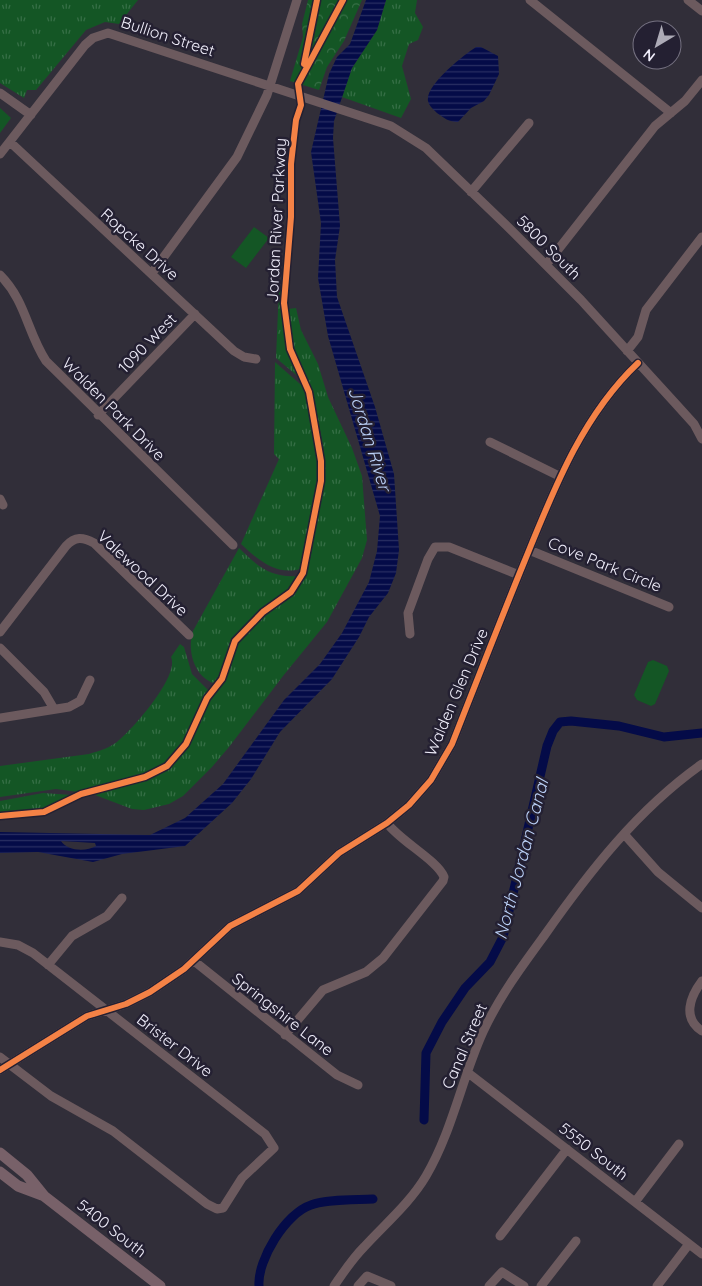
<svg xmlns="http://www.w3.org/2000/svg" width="702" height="1286" viewBox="0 0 702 1286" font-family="Quicksand,sans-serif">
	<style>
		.grass { fill: url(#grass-tufts) }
		.park { fill: url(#park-crowns) }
		.pitch { fill: #145625 }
		.water { fill: url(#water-rules); fill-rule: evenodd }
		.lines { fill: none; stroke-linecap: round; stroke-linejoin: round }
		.canal { stroke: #040b48; stroke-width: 9 }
		.minor { stroke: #6c5a5e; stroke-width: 9 }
		.major { stroke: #786169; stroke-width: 11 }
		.cycleway-casing { stroke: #242032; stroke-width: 9 }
		.cycleway { stroke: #f48246; stroke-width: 6 }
		.labels { text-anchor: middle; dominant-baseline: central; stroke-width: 5; stroke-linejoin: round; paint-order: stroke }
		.street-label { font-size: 16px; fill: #f0eefb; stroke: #242032 }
		.water-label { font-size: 18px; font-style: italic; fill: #bbd1f8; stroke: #242032 }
	</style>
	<defs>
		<pattern id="grass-tufts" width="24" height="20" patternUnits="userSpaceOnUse" patternTransform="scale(1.25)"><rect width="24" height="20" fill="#145625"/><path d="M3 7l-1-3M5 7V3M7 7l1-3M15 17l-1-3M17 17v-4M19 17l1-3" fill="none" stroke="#366f46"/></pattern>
		<pattern id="park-crowns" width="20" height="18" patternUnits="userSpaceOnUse" patternTransform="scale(1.25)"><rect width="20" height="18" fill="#145625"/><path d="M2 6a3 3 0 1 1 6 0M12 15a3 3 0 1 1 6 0" fill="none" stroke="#366f46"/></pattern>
		<pattern id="water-rules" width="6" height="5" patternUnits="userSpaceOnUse" patternTransform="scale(1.25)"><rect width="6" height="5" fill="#040b48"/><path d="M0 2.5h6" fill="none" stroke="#292f63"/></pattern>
	</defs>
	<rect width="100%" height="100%" fill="#312e39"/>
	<path class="grass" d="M0 0H138L119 24 105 22 86 30 36 90H27L24 98 0 83Z
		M386 0H417L415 13 423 27 418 40 409 44 402 66 411 99 401 118 342 97 352 68 377 30Z
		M0 108 11 118 0 133Z
		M279 286 282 287 287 341 301 379 276 358Z
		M296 308 301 330 318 364 328 397 352 448 362 476 367 540 362 558 327 622 283 676 229 747 212 767 183 796 169 804 144 810 132 809 95 795 156 776 172 765 188 745 212 696 230 669 235 647 239 641 264 615 291 597 308 570 324 484V451L313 393 295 352 288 309Z
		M275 362 308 391 318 446V485L313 499 303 564 300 569C276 576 257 559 241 544L279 459 274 454Z
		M239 548C257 566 271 578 298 576L287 592 256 614 233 639 222 672 213 683C193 675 187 649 193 631Z
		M180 644 184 647 192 674 208 690 186 739 175 754 160 768 139 776 78 792 56 789 0 797V766L89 754C99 751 109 748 117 742 132 730 180 676 171 657Z
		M43 793 72 795 44 810 0 813V801Z"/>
	<path class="park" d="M308 0H362L344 41 327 67 319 90 290 81 303 37 302 24Z"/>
	<path class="pitch" d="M254 227 269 238 246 268 231 257Z
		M653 660 667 666 669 671 655 704 651 706 637 700 634 695 648 662Z"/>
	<path class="water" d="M366 0H386L377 30 352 68 334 121 333 138 340 226 335 260 337 297 375 407 394 474 399 550 396 573 388 593 369 617 359 637 332 679 280 732 251 779 232 803 185 846 122 854 93 862 38 852 0 853V832L150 835 185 818 223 784 284 700 320 664 342 633 369 582 377 551 380 516 328 336 318 278 321 223 311 152 329 74 337 57 350 44ZM61 841 95 843 96 846C86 852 67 851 61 841Z
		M476 47H481L498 56 499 74 489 95 484 101 471 108 458 122C449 122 444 118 437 113 434 110 429 106 428 101 425 85 464 55 476 47Z"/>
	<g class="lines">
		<path class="canal" d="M424 1120 426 1053 442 1022 465 988 490 962 503 937 547 746 553 731 560 722 571 721 619 726 664 737 702 733
			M259 1286C257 1260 286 1213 311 1205 326 1199 356 1200 373 1199"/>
		<path class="minor" d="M530 0 671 113
			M688 0 702 11
			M0 93 31 115
			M10 142 234 351 244 357 256 359
			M0 154 85 45 93 38 108 33 391 126 426 148 506 225 581 300 675 403 694 424 702 439
			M471 192 529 123
			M546 265 655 126 685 101 702 80
			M152 273 237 157 267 95 297 0
			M0 275C26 301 27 332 46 361L233 545
			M627 351 638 337 646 310 702 237
			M98 415 195 314
			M490 442 559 476
			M0 499 3 505
			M529 550 669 607
			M0 632 66 546C75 536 83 537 94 543L189 635
			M410 634 408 613 428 559 435 547H449L519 575
			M0 648 44 692 54 709
			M0 718 69 707 80 701 90 680
			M624 834 658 872 702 908
			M0 942 18 945 33 953 265 1134 274 1148 242 1178 223 1208 217 1209 207 1204 113 1131 51 1096 0 1057
			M194 961 337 1075 358 1085
			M48 965 72 936 107 916 122 898
			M702 981C690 997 682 1018 702 1031
			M285 1035 323 990 366 972 383 958 443 881 444 877C437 860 400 841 387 823
			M0 1070 87 1016 126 1004 150 992 184 969 230 926 298 891 339 853 387 823 409 805 431 780 452 744C476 683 500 621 525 560 554 489 582 416 638 363
			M467 1072 702 1254
			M635 1202 679 1144
			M500 1236 567 1149
			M334 1286C343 1273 352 1259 364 1247 385 1224 410 1203 426 1176 452 1132 462 1078 483 1032 499 997 522 966 544 936 589 872 638 809 702 764
			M358 1286 367 1276 391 1286
			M489 1286 502 1272 524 1286
			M541 1286 576 1241
			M657 1286 689 1244"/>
		<path class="major" d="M0 1153 27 1175 44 1196 160 1286
			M0 1172 18 1186 42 1195"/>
		<defs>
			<path id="cycleway" d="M304 64 317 0
				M0 816 44 812 81 794 145 777 167 766 186 744 207 698 222 679 235 641 263 612 291 592 303 573 321 481V461L309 392 290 349 284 303 291 217V164L296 120 301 105 298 84 343 0
				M0 1070 87 1016 126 1004 150 992 184 969 230 926 298 891 339 853 387 823 409 805 431 780 452 744C476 683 500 621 525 560 554 489 582 416 638 363"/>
		</defs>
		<use href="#cycleway" class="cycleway-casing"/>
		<use href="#cycleway" class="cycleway"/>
	</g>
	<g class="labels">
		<g class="street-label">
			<text transform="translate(168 36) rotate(18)">Bullion Street</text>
			<text transform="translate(276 220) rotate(-87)">Jordan River Parkway</text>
			<text transform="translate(140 244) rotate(42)">Ropcke Drive</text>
			<text transform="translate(549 247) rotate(45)">5800 South</text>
			<text transform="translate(147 343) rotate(-46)">1090 West</text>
			<text transform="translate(114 409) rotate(45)">Walden Park Drive</text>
			<text transform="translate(605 564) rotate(22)">Cove Park Circle</text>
			<text transform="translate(143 573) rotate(43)">Valewood Drive</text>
			<text transform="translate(456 692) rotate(-67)">Walden Glen Drive</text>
			<text transform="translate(283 1014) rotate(38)">Springshire Lane</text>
			<text transform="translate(175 1045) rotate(38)">Brister Drive</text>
			<text transform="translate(464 1046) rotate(-67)">Canal Street</text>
			<text transform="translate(594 1151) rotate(38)">5550 South</text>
			<text transform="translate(112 1228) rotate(38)">5400 South</text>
		</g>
		<g class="water-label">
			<text transform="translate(370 439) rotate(73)">Jordan River</text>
			<text transform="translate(521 859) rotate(-75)">North Jordan Canal</text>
		</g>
	</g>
	<g transform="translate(657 45) rotate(218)"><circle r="24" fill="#242032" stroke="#767282"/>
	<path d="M0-4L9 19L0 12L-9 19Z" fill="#adabb7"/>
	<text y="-8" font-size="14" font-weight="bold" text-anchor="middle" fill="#f0eefb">N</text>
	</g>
</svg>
